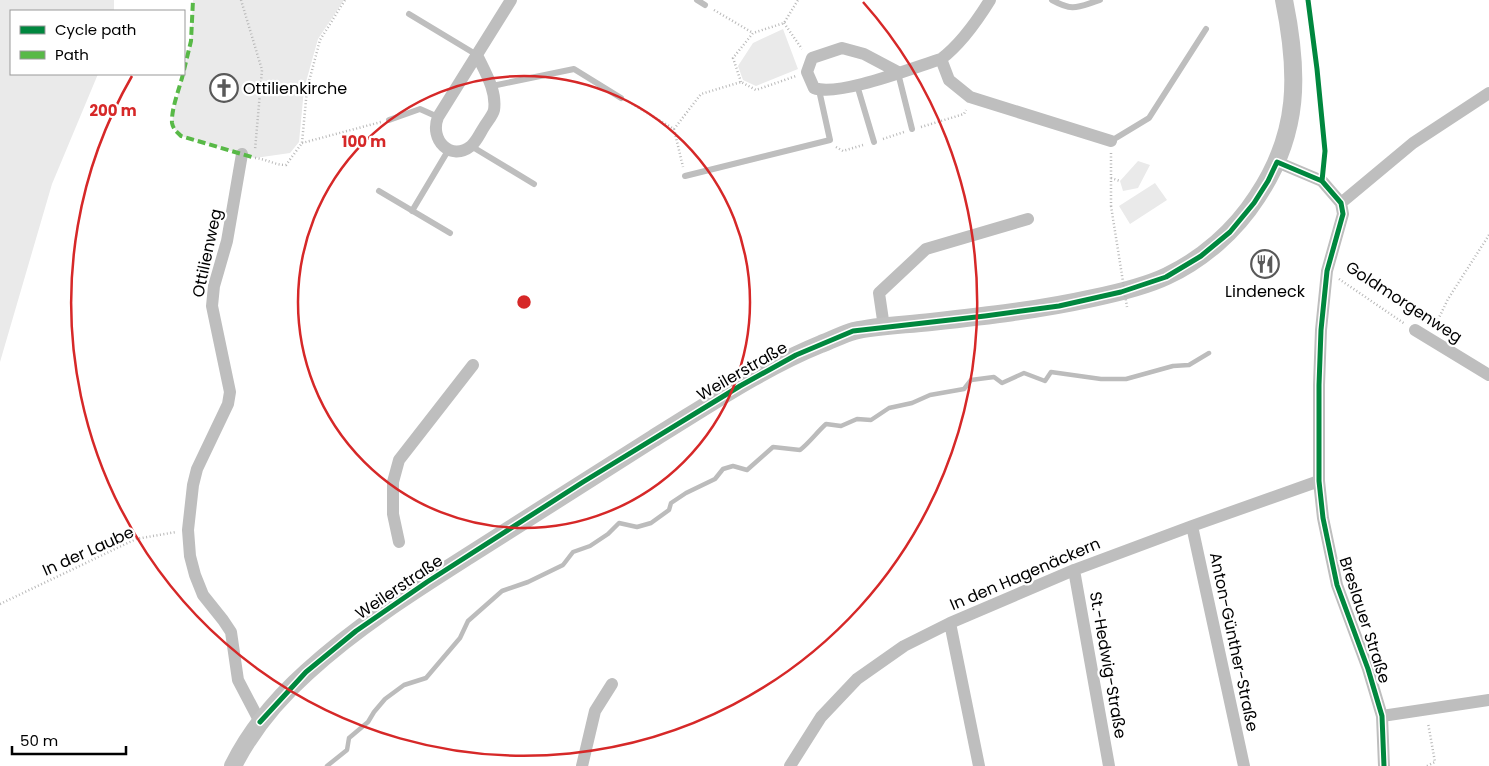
<svg xmlns="http://www.w3.org/2000/svg" width="1489" height="766" viewBox="0 0 1489 766" font-family="Poppins,sans-serif">
	<style>
		.green { fill: #eaeaea }
		.lines { fill: none; stroke-linecap: round; stroke-linejoin: round }
		.stream { stroke: #bcbcbc; stroke-width: 4.5 }
		.path { stroke: #b8b8b8; stroke-width: 2.5; stroke-dasharray: 1 2.5; stroke-linecap: butt }
		.service { stroke: #bebebe; stroke-width: 6 }
		.minor { stroke: #bebebe; stroke-width: 12 }
		.secondary { stroke: #c1c1c1; stroke-width: 18 }
		.path-bridge { stroke: #b8b8b8; stroke-width: 2.5; stroke-dasharray: 1 2.5; stroke-linecap: butt }
		.quiet { stroke: #58b947; stroke-width: 4; stroke-dasharray: 8 4; stroke-linecap: butt }
		.cycleway-casing { stroke: #fff; stroke-width: 8 }
		.cycleway { stroke: #00873e; stroke-width: 5 }
		.ring { fill: none; stroke: #d62828; stroke-width: 2.5 }
		.labels { text-anchor: middle; dominant-baseline: central; stroke-width: 4.5; stroke-linejoin: round; paint-order: stroke }
		.poi-label { font-size: 16px; fill: #000; stroke: #fff; text-anchor: start }
		.street-label { font-size: 16px; fill: #000; stroke: #fff }
		.centre { fill: #d62828; stroke: #fff; stroke-width: 2.5 }
		.ring-label { font-size: 15px; text-anchor: middle; font-weight: bold; fill: #d62828; stroke: #fff; stroke-width: 4.5; stroke-linejoin: round; paint-order: stroke }
	</style>
	<rect width="100%" height="100%" fill="#fff"/>
	<path class="green" d="M0 0H114V11H11V74H98L52 184 0 362Z
		M193 0H344L318 39 304 89 299 142 290 153 255 158 181 136C173 129 172 124 173 114L191 41Z
		M783 29 798 69 756 86 743 80 738 66 753 43Z
		M1138 161 1150 165 1138 188 1123 191 1120 181Z
		M1155 183 1167 200 1130 224 1119 206Z"/>
	<g class="lines">
		<path class="stream" d="M327 766 347 750 349 738 368 722 374 712 385 699 404 685 426 678 460 638 468 621 502 591 528 582 563 565 573 552 590 546 608 534 619 523 637 527 651 523 669 510 671 503 686 493 715 479 723 469 733 466 747 470 773 447 800 450C810 442 817 432 826 424L841 426 857 419 871 420 889 408 912 403 930 395 964 389 971 380 994 377 1002 383 1024 373 1045 381 1051 372 1101 379H1126L1173 366 1189 365 1209 353"/>
		<path class="path" d="M241 0 262 70 255 150
			M714 10 753 33
			M784 23 802 49
			M741 82 733 58 753 33 784 23 798 0
			M629 102 674 129 683 167
			M921 127 964 114 966 110
			M674 129 701 94 741 82 756 90 796 76
			M883 139 904 132
			M302 143 381 122
			M836 147 843 151 863 145
			M1111 153V206
			M255 158C267 159 274 165 286 165L302 143 307 89 320 40 345 0
			M1111 178 1120 181
			M1339 279 1405 324
			M1435 326 1448 299 1489 235
			M0 604 136 539 176 532
			M1427 766 1435 762 1428 723"/>
		<path class="service" d="M697 0 705 5
			M1052 0C1074 12 1077 7 1100 0
			M409 14 477 55
			M898 73 912 129
			M857 85 874 142
			M492 86 574 69 621 98
			M389 120 420 109 438 117
			M1111 141 1149 118 1206 29
			M471 146 534 184
			M685 176 830 140 819 90
			M379 191 450 233
			M412 211 449 149"/>
		<path class="minor" d="M477 55C485 72 497 91 494 110 493 115 487 122 484 127 480 133 477 141 471 146 451 162 429 140 438 117L511 0
			M941 59 949 80 970 97 1111 141
			M898 72 864 54 842 48 812 58 807 72 814 88C839 97 912 68 941 59 961 44 977 21 990 0
			M242 154 227 241 214 286 212 306 230 392 228 404 197 469 193 485 188 530 190 556 195 575 203 595 223 620 231 632 238 680 260 722
			M1277 162 1322 181 1341 203 1343 214 1327 271 1321 330 1319 385V481L1323 518 1337 585 1368 669 1382 716 1384 766
			M1341 203 1413 143 1489 93
			M884 327 879 293 926 249 1028 219
			M1415 330 1489 375
			M1192 526 1244 766
			M399 542 393 514V482L399 460 473 365
			M1074 570 1109 766
			M950 623 979 766
			M1382 716 1489 700
			M582 766 595 711 612 684
			M790 766 821 717 857 679 904 646 950 623 1074 570 1192 526 1319 481"/>
		<path class="secondary" d="M233 766C251 730 278 698 307 672 356 627 413 591 468 556 530 516 592 477 654 438 708 405 762 368 821 344 832 340 843 334 854 331 879 325 906 325 931 322 985 316 1039 310 1093 298 1117 293 1144 287 1167 276 1203 259 1235 231 1257 197 1300 133 1299 73 1284 0"/>
		<path class="path-bridge" d="M1111 206 1127 307"/>
		<path class="quiet" d="M184 70 191 41 193 0
			M183 74C180 87 171 109 172 123 173 129 177 132 181 136L255 158"/>
		<defs>
			<path id="cycleway" d="M1308 0 1317 69 1325 151 1322 181
				M260 722 306 672 356 631 427 582 583 482 740 386 796 355 853 331 985 316 1059 306 1121 292 1166 277 1201 256 1230 232 1254 203 1268 181 1277 162 1322 181 1341 203 1343 214 1327 271 1321 330 1319 385V481L1323 518 1337 585 1368 669 1382 716 1384 766"/>
		</defs>
		<use href="#cycleway" class="cycleway-casing"/>
		<use href="#cycleway" class="cycleway"/>
	</g>
	<g class="ring">
		<circle cx="524" cy="302" r="226"/>
		<path d="M863 2A453 453 0 1 1 132 76"/>
	</g>
	<defs>
		<symbol id="church-ring" viewBox="-11 -11 22 22"><circle r="9.5" fill="#fff" stroke="#595959" stroke-width="1.5"/><path d="M-1.2-6h2.4v3.5h3.3v2.4h-3.3V6h-2.4V-.1h-3.3v-2.4h3.3Z" fill="#595959"/></symbol>
		<symbol id="restaurant-ring" viewBox="-11 -11 22 22"><circle r="9.5" fill="#fff" stroke="#595959" stroke-width="1.5"/><path d="M-5-6h1v4h1v-4h1v4h1v-4h1v5L-1.5 .5V6h-2V.5L-5-1ZM5-6V6H3V1.5H1.5Q1.5-4 5-6Z" fill="#595959"/></symbol>
	</defs>
	<g fill-rule="evenodd">
		<use href="#church-ring" x="208" y="72" width="32" height="32"/>
		<use href="#restaurant-ring" x="1249" y="248" width="32" height="32"/>
	</g>
	<g class="labels">
		<g class="poi-label">
			<text x="243" y="88">Ottilienkirche</text>
			<text x="1265" y="291" text-anchor="middle">Lindeneck</text>
		</g>
		<g class="street-label">
			<text transform="translate(207 253) rotate(-78)">Ottilienweg</text>
			<text transform="translate(1404 302) rotate(33)">Goldmorgenweg</text>
			<text transform="translate(742 371) rotate(-30)">Weilerstraße</text>
			<text transform="translate(88 551) rotate(-24)">In der Laube</text>
			<text transform="translate(1025 574) rotate(-23)">In den Hagenäckern</text>
			<text transform="translate(399 587) rotate(-34)">Weilerstraße</text>
			<text transform="translate(1365 620) rotate(72)">Breslauer Straße</text>
			<text transform="translate(1234 642) rotate(78)">Anton-Günther-Straße</text>
			<text transform="translate(1108 665) rotate(80)">St.-Hedwig-Straße</text>
		</g>
	</g>
	<circle cx="524" cy="302" r="8" class="centre"/>
	<g class="ring-label">
		<text x="113" y="116">200 m</text>
		<text x="364" y="147">100 m</text>
	</g>
	<rect x="10" y="10" width="175" height="65" fill="#ffffff" stroke="#999999"/>
	<rect x="20" y="26" width="25" height="8" fill="#00873e" stroke="#999999"/>
	<text x="55" y="35" font-size="15" fill="#000000">Cycle path</text>
	<rect x="20" y="51" width="25" height="8" fill="#58b947" stroke="#999999"/>
	<text x="55" y="60" font-size="15" fill="#000000">Path</text>
	<path d="M12 746v8h114v-8" fill="none" stroke="#000000" stroke-width="2.5"/>
	<text x="20" y="746" font-size="15" fill="#000000" stroke="#ffffff" stroke-width="4" paint-order="stroke">50 m</text>
</svg>
